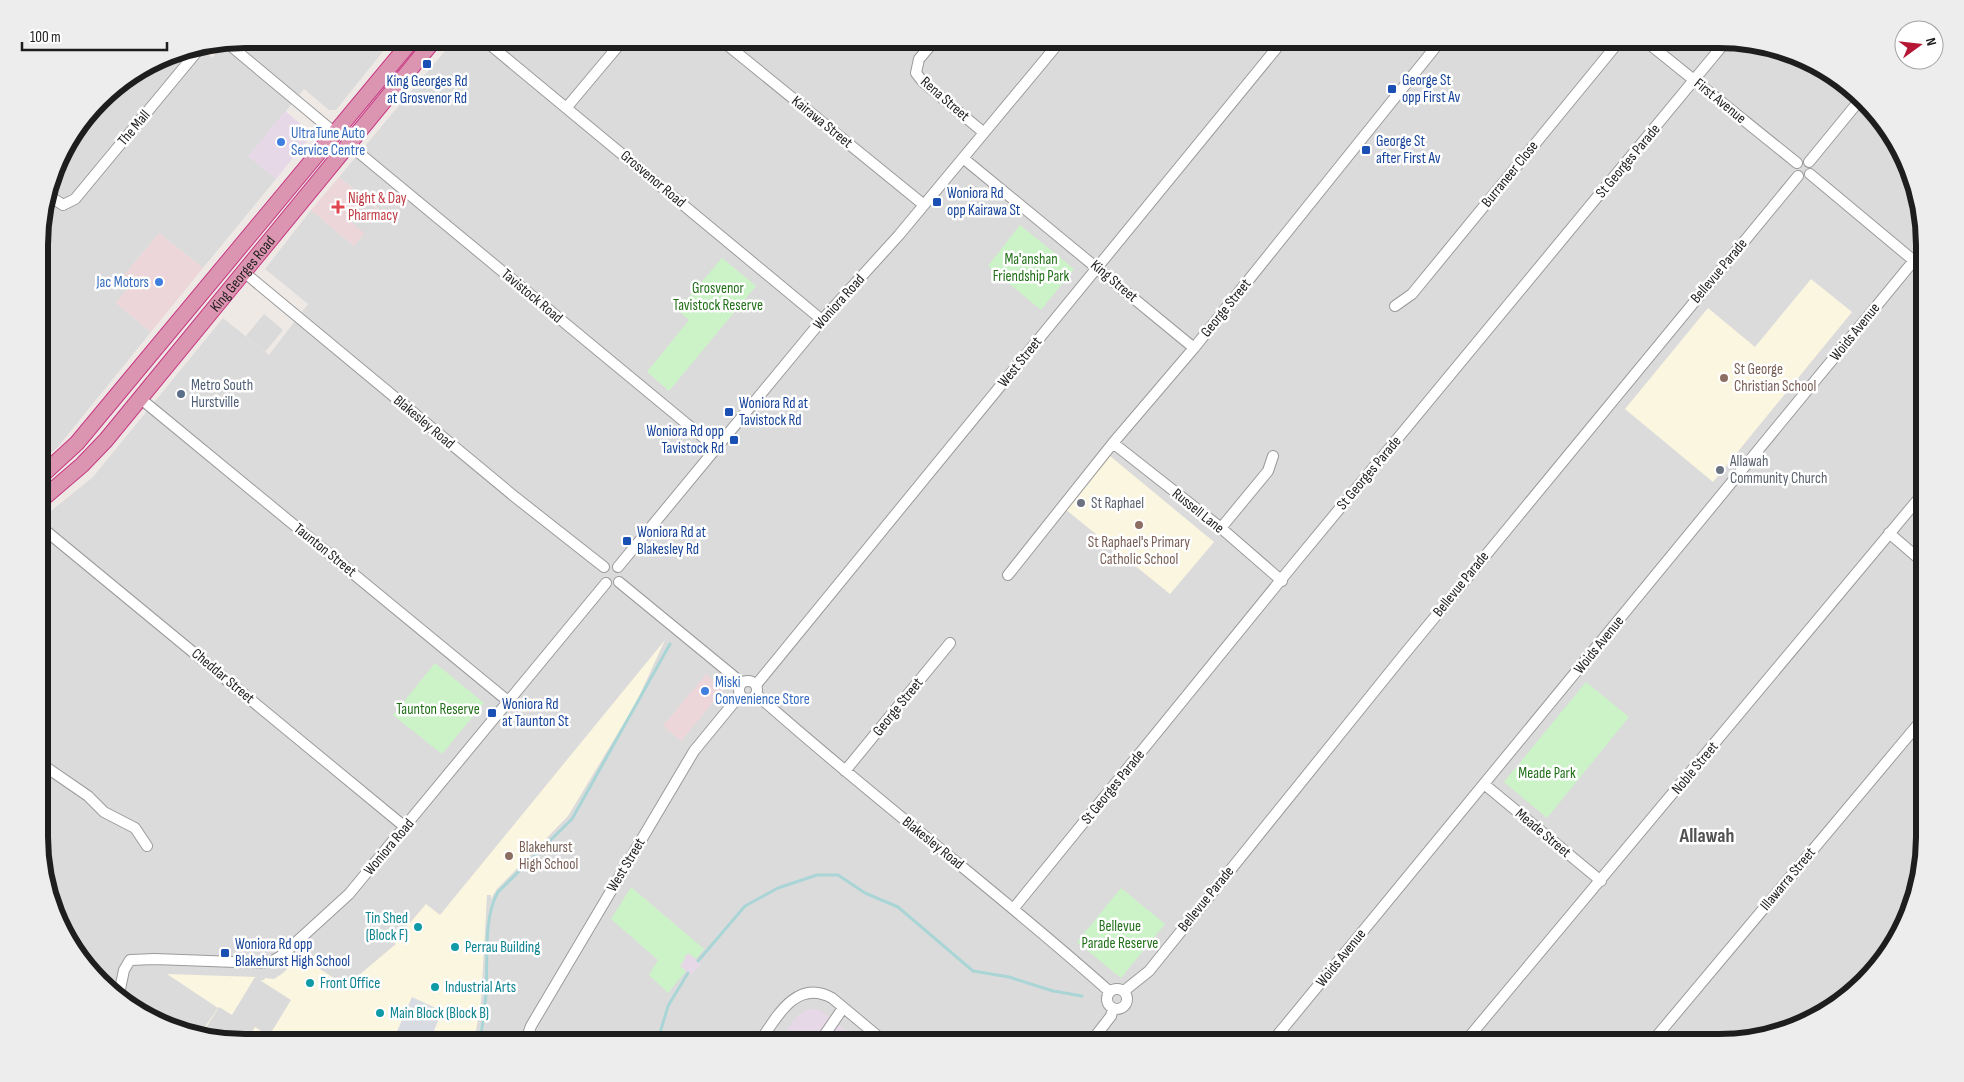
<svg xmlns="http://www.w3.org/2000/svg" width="1964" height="1082" viewBox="0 0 1964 1082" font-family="'Sofia Sans Condensed',sans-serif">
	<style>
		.residential { fill: #dcdbdb }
		.commercial { fill: #edd6d9 }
		.industrial { fill: #e6d8e6 }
		.education { fill: #fbf6e0 }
		.park { fill: #cbf3c7 }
		.parking { fill: #dadada }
		.plaza { fill: #d9dbe3 }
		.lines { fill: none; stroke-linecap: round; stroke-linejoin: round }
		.stream { stroke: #aad5d6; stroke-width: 3 }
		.minor-casing { stroke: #9b9b9b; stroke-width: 12 }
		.highway-casing { stroke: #c63883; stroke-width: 17 }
		.minor { stroke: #fff; stroke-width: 10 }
		.highway { stroke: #dc95b0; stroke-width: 15 }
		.transit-dot { fill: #1a4fb4; stroke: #fff; stroke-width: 2 }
		.shop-dot { fill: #3f7fe0; stroke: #fff; stroke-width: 2 }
		.health-dot { fill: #e0444e; stroke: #fff; stroke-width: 2 }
		.education-dot { fill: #8d6e63; stroke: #fff; stroke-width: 2 }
		.service-dot { fill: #5c6f8a; stroke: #fff; stroke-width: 2 }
		.worship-dot { fill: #6b7280; stroke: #fff; stroke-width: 2 }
		.culture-dot { fill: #0f9aa8; stroke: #fff; stroke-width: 2 }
		.labels { text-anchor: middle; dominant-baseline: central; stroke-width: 5; stroke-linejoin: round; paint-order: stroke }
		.transit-label { font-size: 15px; fill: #164399; stroke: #fff; text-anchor: start }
		.street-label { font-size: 15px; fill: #1e1e1e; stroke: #fff }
		.shop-label { font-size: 15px; fill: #366cbe; stroke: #fff; text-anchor: start }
		.health-label { font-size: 15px; fill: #be3a42; stroke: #fff; text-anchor: start }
		.park-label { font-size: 15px; fill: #217018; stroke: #fff }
		.education-label { font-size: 15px; fill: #785e54; stroke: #fff; text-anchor: start }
		.service-label { font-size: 15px; fill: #4e5e75; stroke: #fff; text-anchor: start }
		.worship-label { font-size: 15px; fill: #5b616d; stroke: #fff; text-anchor: start }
		.culture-label { font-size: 15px; fill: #0d838f; stroke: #fff; text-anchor: start }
		.district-label { font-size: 20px; font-weight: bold; fill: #515151; stroke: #fff }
		.rim { fill: none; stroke: #1e1e1e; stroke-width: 6 }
	</style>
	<rect width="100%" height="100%" fill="#eee9e5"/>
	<path class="residential" d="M245 39H393L336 110H329L304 89 249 156 276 179 203 268 159 233 122 278 130 286 116 303 151 332 57 448 40 462V218L60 153 109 90 166 54 200 48 212 58 224 43Z
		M455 39H1719L1773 46 1822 66 1891 131 1914 179 1925 231V850L1898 940 1865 983 1822 1015 1732 1043H245L191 1036 142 1016 73 951 40 864V520L93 477 223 318 269 355 308 304 265 269 311 210 354 246 382 212 339 177Z"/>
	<path class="commercial" d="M339 177 382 213 354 246 311 210Z
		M159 233 203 268 151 332 116 303 130 286 122 278Z
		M706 674 724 689 681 741 663 726Z"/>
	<path class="industrial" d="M285 111 309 131 310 137 276 179 248 156Z
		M688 953 701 964 691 975 680 966Z
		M807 1009 820 1010 861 1043H778L797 1016Z"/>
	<path class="education" d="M1811 279 1852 312 1713 482 1625 409 1708 308 1755 347Z
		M1110 456 1214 542 1170 594 1065 509Z
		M665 640 636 703 568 816 496 890 491 899V895H487L481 1001 474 1043H245L198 1037 218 1008 167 974 256 977 257 981 264 980 265 978 274 979 283 973 300 956 346 986 396 944 394 942 426 904 440 915Z"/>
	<path class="park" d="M1020 225 1074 269 1041 310 988 266Z
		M722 258 756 286 669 391 647 372 689 320 678 310Z
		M435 663 484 703 442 754 393 715Z
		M1586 682 1629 717 1547 818 1504 782Z
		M631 887 704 949 696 959 688 953 684 958 685 959 680 966 686 971 668 993 649 975 658 960 611 919Z
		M1121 888 1165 924 1121 978 1077 942Z"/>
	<path class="parking" d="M364 199 381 214 365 234 350 221 359 210 357 208Z
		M264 314 283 330 265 352 246 336Z
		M255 977 291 1000 269 1036 255 1027 245 1043 200 1037 219 1007 232 1015Z"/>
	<path class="plaza" d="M412 997 442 1011 429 1043H392Z"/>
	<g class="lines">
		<path class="stream" d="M698 961 745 906 778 888 817 875H838L865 893 898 907 973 971 1009 977 1053 991 1082 996
			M480 1043C482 1026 485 1009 486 992 488 962 483 918 498 892L572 819 670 644
			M657 1043 668 1006 688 973"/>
		<defs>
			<path id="minor" d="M483 39 822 320
				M720 39 924 205
				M936 39 919 59 916 73 923 82 983 132
				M1643 39 1797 163
				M226 42 335 133
				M731 48 738 39
				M567 107 624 39
				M350 141 358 152 716 448
				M963 158 1194 348
				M1809 162 1859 101
				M1810 174 1925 270
				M48 195 63 205 75 199 200 48
				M245 273 515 497 604 567
				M1395 306 1412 294 1621 39
				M141 399 509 702
				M1113 443 1221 528 1282 581
				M40 526 405 827
				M1221 528 1268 471 1273 456
				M1889 533 1925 564
				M618 567 822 320 899 235 1062 39
				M1008 575 1113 443 1194 348 1442 39
				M619 582 742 683
				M739 690a9 9 0 1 1 18 0a9 9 0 1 1-18 0Z
				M756 685 1284 39
				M756 694C871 797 995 889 1110 992
				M40 763 88 796 104 812 135 828 147 846
				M845 771 950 643
				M1484 784 1601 881
				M1014 908 1293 565 1727 40
				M1107 999a10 10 0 1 1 20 0a10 10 0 1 1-20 0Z
				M1124 991 1149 971 1402 657 1798 176
				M119 994 124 970 130 960 155 959 261 963 271 962 281 956 349 894 606 583
				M1471 1035 1481 1043
				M525 1043 531 1026 694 751 740 695
				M759 1043C776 1018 796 978 832 998L886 1043
				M819 1043 843 1008
				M1090 1043 1111 1016 1113 1008
				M1271 1043 1925 247
				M1464 1043 1925 491
				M1651 1043 1925 716"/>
			<g id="highway">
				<path d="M40 477 77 443 413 39"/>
				<path id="s1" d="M40 501 82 465 106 440 435 39"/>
			</g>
		</defs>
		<use href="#minor" class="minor-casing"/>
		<use href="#highway" class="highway-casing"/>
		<use href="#minor" class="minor"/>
		<use href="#highway" class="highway"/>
	</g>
	<g class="transit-dot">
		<rect x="422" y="59" width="10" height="10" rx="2.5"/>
		<rect x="1387" y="84" width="10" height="10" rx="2.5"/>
		<rect x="1361" y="145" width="10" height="10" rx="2.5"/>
		<rect x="932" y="197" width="10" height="10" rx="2.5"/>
		<rect x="724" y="407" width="10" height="10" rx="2.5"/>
		<rect x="729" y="435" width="10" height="10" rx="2.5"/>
		<rect x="622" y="536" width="10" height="10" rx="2.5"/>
		<rect x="487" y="708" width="10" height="10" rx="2.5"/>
		<rect x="220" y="948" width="10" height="10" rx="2.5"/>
	</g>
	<g class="shop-dot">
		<circle cx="281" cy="142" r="5"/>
		<circle cx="159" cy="282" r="5"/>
		<circle cx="705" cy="691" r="5"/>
	</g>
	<path class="health-dot" d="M335.5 199.5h5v5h5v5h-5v5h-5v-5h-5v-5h5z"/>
	<g class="education-dot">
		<circle cx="1724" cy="378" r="5"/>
		<circle cx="1139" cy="525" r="5"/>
		<circle cx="509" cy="856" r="5"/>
	</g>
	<circle class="service-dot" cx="181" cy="394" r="5"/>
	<g class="worship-dot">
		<circle cx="1720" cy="470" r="5"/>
		<circle cx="1081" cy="503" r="5"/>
	</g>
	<g class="culture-dot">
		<circle cx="418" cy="927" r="5"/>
		<circle cx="455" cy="947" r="5"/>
		<circle cx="310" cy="983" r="5"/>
		<circle cx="435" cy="987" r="5"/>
		<circle cx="380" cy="1013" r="5"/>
	</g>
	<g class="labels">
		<g class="transit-label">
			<text x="1402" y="80">George St<tspan x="1402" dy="17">opp First Av</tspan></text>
			<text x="427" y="81" text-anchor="middle">King Georges Rd<tspan x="427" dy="17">at Grosvenor Rd</tspan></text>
			<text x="1376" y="141">George St<tspan x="1376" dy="17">after First Av</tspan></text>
			<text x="947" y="193">Woniora Rd<tspan x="947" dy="17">opp Kairawa St</tspan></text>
			<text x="739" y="403">Woniora Rd at<tspan x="739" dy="17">Tavistock Rd</tspan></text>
			<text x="724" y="431" text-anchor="end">Woniora Rd opp<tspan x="724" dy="17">Tavistock Rd</tspan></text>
			<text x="637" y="532">Woniora Rd at<tspan x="637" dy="17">Blakesley Rd</tspan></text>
			<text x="502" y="704">Woniora Rd<tspan x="502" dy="17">at Taunton St</tspan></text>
			<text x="235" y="944">Woniora Rd opp<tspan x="235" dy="17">Blakehurst High School</tspan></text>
		</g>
		<g class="street-label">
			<text transform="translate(945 99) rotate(41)">Rena Street</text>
			<text transform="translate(1720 101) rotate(39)">First Avenue</text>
			<text transform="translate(822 122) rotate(39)">Kairawa Street</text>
			<text transform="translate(134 128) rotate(-50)">The Mall</text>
			<text transform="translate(1628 161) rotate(-50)">St Georges Parade</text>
			<text transform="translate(1510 174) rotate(-51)">Burraneer Close</text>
			<text transform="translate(653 179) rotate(40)">Grosvenor Road</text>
			<text transform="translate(1719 271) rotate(-50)">Bellevue Parade</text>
			<text stroke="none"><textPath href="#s1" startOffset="305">King Georges Road</textPath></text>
			<text transform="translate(1114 281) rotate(40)">King Street</text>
			<text transform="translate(532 296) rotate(40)">Tavistock Road</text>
			<text transform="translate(839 302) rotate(-48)">Woniora Road</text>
			<text transform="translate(1226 308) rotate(-51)">George Street</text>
			<text transform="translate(1855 332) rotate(-51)">Woids Avenue</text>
			<text transform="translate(1020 362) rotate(-51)">West Street</text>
			<text transform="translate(424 422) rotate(40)">Blakesley Road</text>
			<text transform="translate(1369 473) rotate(-50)">St Georges Parade</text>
			<text transform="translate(1198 511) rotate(39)">Russell Lane</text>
			<text transform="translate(325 550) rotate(39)">Taunton Street</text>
			<text transform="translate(1461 584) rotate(-51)">Bellevue Parade</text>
			<text transform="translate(1599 645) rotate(-51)">Woids Avenue</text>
			<text transform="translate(223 676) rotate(40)">Cheddar Street</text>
			<text transform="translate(898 707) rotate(-51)">George Street</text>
			<text transform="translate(1695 768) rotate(-50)">Noble Street</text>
			<text transform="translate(1113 787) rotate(-51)">St Georges Parade</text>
			<text transform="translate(1543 833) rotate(40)">Meade Street</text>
			<text transform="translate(933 843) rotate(39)">Blakesley Road</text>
			<text transform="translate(389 847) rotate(-50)">Woniora Road</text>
			<text transform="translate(626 865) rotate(-59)">West Street</text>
			<text transform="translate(1788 879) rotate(-50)">Illawarra Street</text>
			<text transform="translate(1206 899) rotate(-51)">Bellevue Parade</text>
			<text transform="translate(1341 958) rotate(-51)">Woids Avenue</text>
		</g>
		<g class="shop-label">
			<text x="291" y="133">UltraTune Auto<tspan x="291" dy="17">Service Centre</tspan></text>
			<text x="149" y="282" text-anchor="end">Jac Motors</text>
			<text x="715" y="682">Miski<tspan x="715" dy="17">Convenience Store</tspan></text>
		</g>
		<g class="health-label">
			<text x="348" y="198">Night &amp; Day<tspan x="348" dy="17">Pharmacy</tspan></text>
		</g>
		<g class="park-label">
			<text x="1031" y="259">Ma'anshan<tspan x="1031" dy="17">Friendship Park</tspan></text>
			<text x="718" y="288">Grosvenor<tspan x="718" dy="17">Tavistock Reserve</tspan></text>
			<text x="438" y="709">Taunton Reserve</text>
			<text x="1547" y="773">Meade Park</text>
			<text x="1120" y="926">Bellevue<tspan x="1120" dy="17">Parade Reserve</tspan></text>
		</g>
		<g class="education-label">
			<text x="1734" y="369">St George<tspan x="1734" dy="17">Christian School</tspan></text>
			<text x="1139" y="542" text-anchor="middle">St Raphael's Primary<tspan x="1139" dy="17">Catholic School</tspan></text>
			<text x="519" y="847">Blakehurst<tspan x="519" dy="17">High School</tspan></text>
		</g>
		<g class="service-label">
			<text x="191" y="385">Metro South<tspan x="191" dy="17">Hurstville</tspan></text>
		</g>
		<g class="worship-label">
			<text x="1730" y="461">Allawah<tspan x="1730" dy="17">Community Church</tspan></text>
			<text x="1091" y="503">St Raphael</text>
		</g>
		<g class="culture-label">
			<text x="408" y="918" text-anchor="end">Tin Shed<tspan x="408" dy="17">(Block F)</tspan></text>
			<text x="465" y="947">Perrau Building</text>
			<text x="320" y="983">Front Office</text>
			<text x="445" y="987">Industrial Arts</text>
			<text x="390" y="1013">Main Block (Block B)</text>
		</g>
		<g class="district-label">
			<text x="1707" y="836">Allawah</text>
		</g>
	</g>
	<path d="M0 0H1964V1082H0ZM245 48H1719A197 197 0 0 1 1916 245V837A197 197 0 0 1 1719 1034H245A197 197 0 0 1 48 837V245A197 197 0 0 1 245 48Z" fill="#ededed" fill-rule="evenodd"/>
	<path class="rim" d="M245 48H1719A197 197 0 0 1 1916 245V837A197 197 0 0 1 1719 1034H245A197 197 0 0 1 48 837V245A197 197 0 0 1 245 48Z"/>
	<g transform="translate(1919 45) rotate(75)"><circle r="24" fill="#ffffff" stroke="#a5a5a5"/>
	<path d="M0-4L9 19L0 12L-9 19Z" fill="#b51634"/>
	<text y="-8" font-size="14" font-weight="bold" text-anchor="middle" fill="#1e1e1e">N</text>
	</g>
	<path d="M22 42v8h145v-8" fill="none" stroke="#1e1e1e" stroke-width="2.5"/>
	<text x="30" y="42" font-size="15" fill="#1e1e1e" stroke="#ffffff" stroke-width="4" paint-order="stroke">100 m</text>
</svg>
